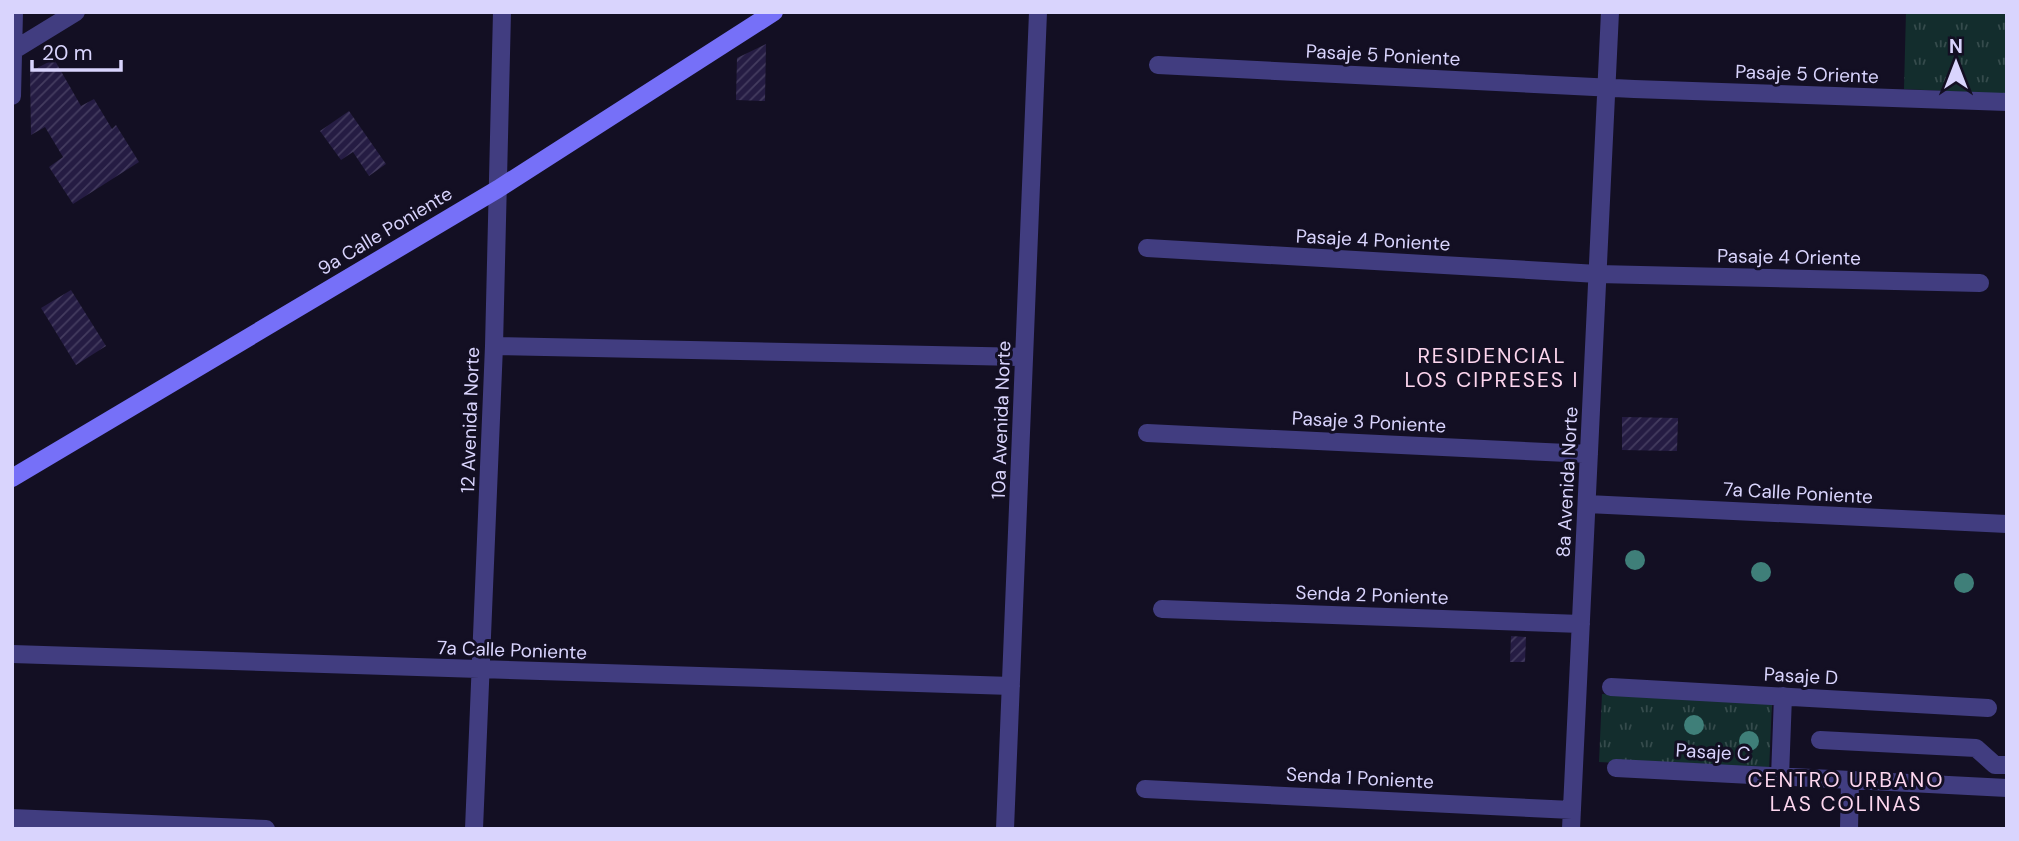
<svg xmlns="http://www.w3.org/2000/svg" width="2019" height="841" viewBox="0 0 2019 841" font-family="'DM Sans',sans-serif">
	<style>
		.grass { fill: url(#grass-tufts) }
		.building { fill: url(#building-hatch) }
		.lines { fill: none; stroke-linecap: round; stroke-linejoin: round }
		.street { stroke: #413d80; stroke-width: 18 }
		.secondary { stroke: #7670f8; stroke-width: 18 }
		.tree { fill: #3f7f79 }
		.labels { text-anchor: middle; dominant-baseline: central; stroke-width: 6; stroke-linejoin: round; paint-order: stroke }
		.street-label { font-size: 19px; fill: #d9d4fd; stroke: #130f23 }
		.neighbourhood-label { font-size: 21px; letter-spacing: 2px; fill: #fdd6ee; stroke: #130f23 }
	</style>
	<defs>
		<pattern id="grass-tufts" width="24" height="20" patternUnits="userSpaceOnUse" patternTransform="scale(1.75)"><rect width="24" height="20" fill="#132d2d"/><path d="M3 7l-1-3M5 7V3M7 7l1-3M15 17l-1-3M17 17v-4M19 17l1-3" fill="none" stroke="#354b4c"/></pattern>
		<pattern id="building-hatch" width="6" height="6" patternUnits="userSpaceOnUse" patternTransform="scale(1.75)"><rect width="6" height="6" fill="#251c43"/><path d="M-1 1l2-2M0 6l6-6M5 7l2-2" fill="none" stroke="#443c5f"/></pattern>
	</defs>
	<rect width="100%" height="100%" fill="#130f23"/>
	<path class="grass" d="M1906 12H2007V94L1904 89Z
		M1602 694 1772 703 1769 771 1599 762Z"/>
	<path class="building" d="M766 44 765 101 736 100 737 58Z
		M54 59 81 106 94 99 112 129 116 125 139 162 73 204 49 167 63 157 45 127 31 135 30 72Z
		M349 111 386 164 369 176 353 152 341 160 320 131Z
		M71 290 106 346 76 365 41 308Z
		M1622 417 1678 418 1677 451 1622 450Z
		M1511 636 1526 637 1525 662H1510Z"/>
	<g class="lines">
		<path class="street" d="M14 50 76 12
			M1158 65 1634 89 2007 102
			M12 96 14 12
			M1147 248 1598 274 1980 283
			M494 346 1024 357
			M1147 433 1589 454
			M1587 504 2007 524
			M1162 609 1581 624
			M12 654 1011 686
			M1611 687 1988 708
			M1820 740 1976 748 1995 765H2007
			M1616 768 2007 788
			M1780 777 1783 696
			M1145 789 1572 810
			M12 818 266 829
			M474 829 494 346 502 12
			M1005 829 1038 12
			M1571 829 1610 12
			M1849 829 1850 781"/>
		<path class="secondary" d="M12 478 498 189 774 12"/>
	</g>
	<g class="tree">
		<circle cx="1635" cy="560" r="10"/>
		<circle cx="1761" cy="572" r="10"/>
		<circle cx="1964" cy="583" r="10"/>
		<circle cx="1694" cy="725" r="10"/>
		<circle cx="1749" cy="741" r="10"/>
	</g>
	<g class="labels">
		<g class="street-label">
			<text transform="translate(1383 55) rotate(3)">Pasaje 5 Poniente</text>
			<text transform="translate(1807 74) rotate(2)">Pasaje 5 Oriente</text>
			<text transform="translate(385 231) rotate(-31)">9a Calle Poniente</text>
			<text transform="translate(1373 240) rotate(3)">Pasaje 4 Poniente</text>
			<text transform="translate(1789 257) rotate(1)">Pasaje 4 Oriente</text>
			<text transform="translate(470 420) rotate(-88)">12 Avenida Norte</text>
			<text transform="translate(1001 420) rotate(-88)">10a Avenida Norte</text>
			<text transform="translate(1369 422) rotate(3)">Pasaje 3 Poniente</text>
			<text transform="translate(1567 482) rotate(-87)">8a Avenida Norte</text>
			<text transform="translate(1798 493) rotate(3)">7a Calle Poniente</text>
			<text transform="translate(1372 595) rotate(2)">Senda 2 Poniente</text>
			<text transform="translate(512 650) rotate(2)">7a Calle Poniente</text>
			<text transform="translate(1801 676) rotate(3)">Pasaje D</text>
			<text transform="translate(1713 752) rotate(3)">Pasaje C</text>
			<text transform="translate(1360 778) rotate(3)">Senda 1 Poniente</text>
		</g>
		<g class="neighbourhood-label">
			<text x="1492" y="356">RESIDENCIAL<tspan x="1492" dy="24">LOS CIPRESES I</tspan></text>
			<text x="1846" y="780">CENTRO URBANO<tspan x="1846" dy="24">LAS COLINAS</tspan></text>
		</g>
	</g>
	<rect width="2019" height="841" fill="none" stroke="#d9d4fd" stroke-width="28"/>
	<g transform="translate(1956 63)" stroke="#130f23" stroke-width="5" paint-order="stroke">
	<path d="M0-5L12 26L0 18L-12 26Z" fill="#d9d4fd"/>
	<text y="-10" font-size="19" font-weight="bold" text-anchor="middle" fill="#d9d4fd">N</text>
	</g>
	<path d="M32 60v10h89v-10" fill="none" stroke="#d9d4fd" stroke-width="3.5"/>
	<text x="42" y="60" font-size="21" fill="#d9d4fd" stroke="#130f23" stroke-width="5" paint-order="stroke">20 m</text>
</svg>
